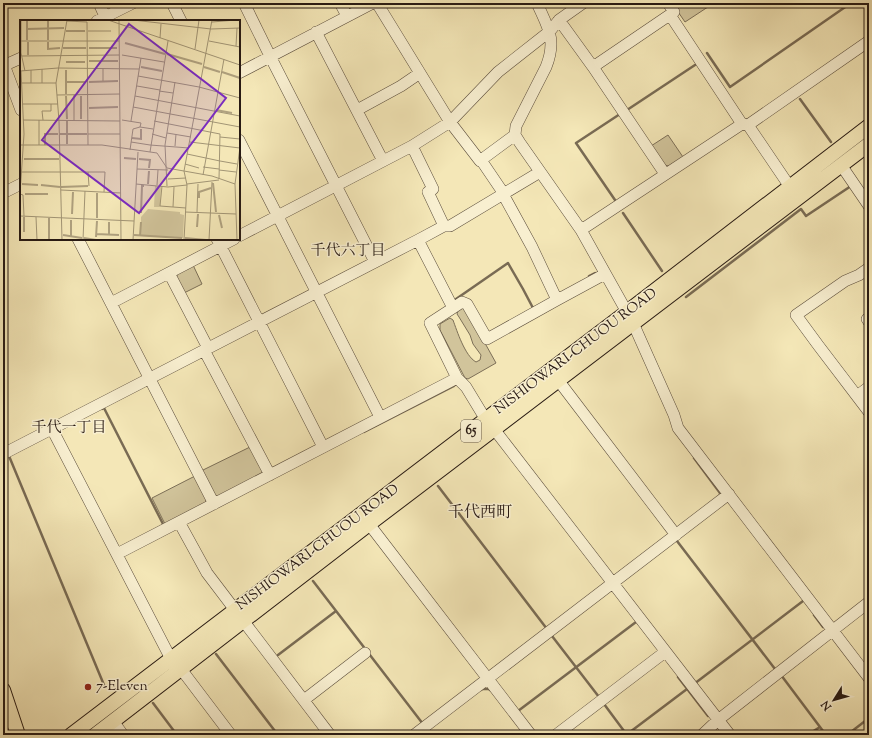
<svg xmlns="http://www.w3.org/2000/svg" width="872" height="738" viewBox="0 0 872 738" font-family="'Sorts Mill Goudy','Noto Serif JP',serif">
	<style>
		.green { fill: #d1c49b; stroke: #7c6f57 }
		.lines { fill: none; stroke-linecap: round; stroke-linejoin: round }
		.stream { stroke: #796b54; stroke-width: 2.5 }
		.minor-casing { stroke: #5b4d3c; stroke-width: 12 }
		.major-casing { stroke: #281a13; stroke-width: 16 }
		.minor { stroke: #f8efd0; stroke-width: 11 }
		.major { stroke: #f4e7b7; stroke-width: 14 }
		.poi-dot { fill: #8f2418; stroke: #f8efd0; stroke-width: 1.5 }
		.labels { text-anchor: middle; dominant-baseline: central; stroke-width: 3; stroke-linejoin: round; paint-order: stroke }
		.shield { fill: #f8efd0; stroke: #665a4c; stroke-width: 1 }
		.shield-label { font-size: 13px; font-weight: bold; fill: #281a13 }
		.street-label { font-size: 14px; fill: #281a13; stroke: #f8efd0 }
		.poi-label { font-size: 14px; fill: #281a13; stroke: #f8efd0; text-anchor: start }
		.neighbourhood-label { font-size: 15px; fill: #281a13; stroke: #f8efd0 }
		.quarter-label { font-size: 16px; fill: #281a13; stroke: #f8efd0 }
		.inset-river { fill: none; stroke: #afa17f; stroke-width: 2 }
		.inset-road { fill: none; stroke: #a29575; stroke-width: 1 }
		.view { fill: #7b2cbf; fill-opacity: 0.15; stroke: #7b2cbf; stroke-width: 2 }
		.inset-edge { fill: none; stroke: #281a13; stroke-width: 2 }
	</style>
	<rect width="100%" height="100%" fill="#f4e7b7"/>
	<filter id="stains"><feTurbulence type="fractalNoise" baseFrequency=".005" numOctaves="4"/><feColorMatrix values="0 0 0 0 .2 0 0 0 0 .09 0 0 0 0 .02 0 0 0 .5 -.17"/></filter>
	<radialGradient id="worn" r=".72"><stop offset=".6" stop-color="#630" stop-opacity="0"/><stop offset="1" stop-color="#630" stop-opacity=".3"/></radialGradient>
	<path class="green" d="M672 3H714L685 22Z
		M668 135 683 157 669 166 663 165 651 146Z
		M193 265 202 284 184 293 176 278 178 273Z
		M460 308 466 309 496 363 468 379 465 378 440 330V324L450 318 453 320C457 331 465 356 476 362L480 360 481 355 473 344 470 335 459 317 457 314 458 310Z
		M250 447 263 471 261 476 219 497 214 495 201 471Z
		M195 476 206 499V504L165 524 152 498Z"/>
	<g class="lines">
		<path class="stream" d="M707 53 730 87 851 3
			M800 99 831 142
			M627 110 695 65
			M615 200 576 143 620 114
			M623 213 662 271
			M589 276 595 273
			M686 297 801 209 806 216 851 186
			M456 299 508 263 523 289 533 308 535 307
			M102 409 104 408 163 524
			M364 432 454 386
			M3 441 5 446
			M9 456 104 685
			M694 458 720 493V497
			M438 486 547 629
			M677 541 775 669
			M313 581 423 724
			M814 615 823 627
			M552 636 599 697
			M216 654 278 735
			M278 655 336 611
			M781 675 826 735
			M678 677 708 716
			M694 684 803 601
			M481 690 483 689H489L490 690
			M153 703 177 735
			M604 704 627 735
			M518 711 636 622
			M427 731 430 735
			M626 735 687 689
			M807 735 820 727
			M847 735 869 718"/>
		<defs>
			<path id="minor" d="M99 3 107 21
				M172 3 181 21
				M244 3 270 56 375 262
				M340 3 347 16
				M377 3 450 122 480 161 481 160 504 194
				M537 3C548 28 557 39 546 67L516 126 515 135 520 143 581 230 633 323 674 415 678 428 869 678
				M670 15 742 124 748 125 869 41
				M559 20 593 67 665 174
				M97 21 133 3
				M316 32 383 161
				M3 62 21 110
				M3 66 21 58
				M593 67 674 12 668 3
				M239 73 373 3
				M357 110 401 86 420 73
				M748 125 790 187
				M239 140 380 417
				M412 146 433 189 428 192 444 226
				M481 160 515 135
				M841 165 869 206
				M3 193 21 184
				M503 194 532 247 557 300
				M581 230 742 124
				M239 236 412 146 450 122 498 72 550 31 559 20 583 3
				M78 239 214 504
				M217 239 323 447
				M418 240 453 308 430 323 457 378 466 387 486 420
				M869 268 859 275 845 281 796 315 818 345 869 412
				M169 273 208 348
				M111 303 234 239
				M453 308 462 302 467 304 487 339 557 300 605 274
				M867 319 869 322
				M204 350 270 475
				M558 380 676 535
				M857 396 869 387
				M52 429 171 659
				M494 429 730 735
				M3 454 418 240 444 226H450L540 172
				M179 522 207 573 330 735
				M369 524 531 735
				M117 554 457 378
				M181 669 231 735
				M304 700 365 653
				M113 721 123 735
				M414 735 729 494
				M556 735 665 652
				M702 735 718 720 869 602"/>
			<path id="major" d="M3 690 18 735
				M71 735 627 312 869 126
				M95 735 369 524 869 144"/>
		</defs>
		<use href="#minor" class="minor-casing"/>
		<use href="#major" class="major-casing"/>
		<use href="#minor" class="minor"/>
		<use href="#major" class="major"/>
	</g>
	<circle class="poi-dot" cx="88" cy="687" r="4"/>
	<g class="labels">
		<rect class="shield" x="461" y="420" width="20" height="22" rx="3"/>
		<g class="shield-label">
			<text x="471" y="431">65</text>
		</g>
		<g class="street-label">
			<text transform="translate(576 352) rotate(-37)">NISHIOWARI-CHUOU ROAD</text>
			<text transform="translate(318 548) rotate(-37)">NISHIOWARI-CHUOU ROAD</text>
		</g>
		<g class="poi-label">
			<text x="96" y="687">7-Eleven</text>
		</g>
		<g class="neighbourhood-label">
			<text x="348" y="251">千代六丁目</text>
			<text x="69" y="428">千代一丁目</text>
		</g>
		<g class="quarter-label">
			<text x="480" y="513">千代西町</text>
		</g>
	</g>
	<g transform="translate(20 20)">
		<rect width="220" height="220" fill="#f4e7b7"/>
		<path d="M135 166 141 167 140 187H134ZM128 189 160 192V194L164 195 163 218 121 216V197Z" fill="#d1c49b"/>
		<path class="inset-river" d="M7 0V20M28 0V20M7 9 44 8M46 11H65M8 22V35M28 22V29L40 28M105 23 145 34M43 28H66M69 28H97M147 34 182 44M69 41H98M46 42H65M121 47 142 51M184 47 200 52M46 50V74M202 52 220 58M47 62H66M69 62 98 61M46 76 47 99M61 76V99M69 88 98 87M196 90 212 93M47 101V124M40 114H67M112 118 121 119V109M25 125V114H38M104 138 116 139M4 139H39M119 139 130 140 129 148M193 163 196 192M2 164 18 165M128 164 129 151M21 165 40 167M41 167 68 166M5 174H28M179 178V172L191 168M121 193 122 166H124M52 194 53 172M199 195 202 208M4 197V212M29 198V220M77 198V173M177 207 178 194M76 214 99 215M43 215 62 218M89 215V202M114 215 162 218M51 216V200M120 216 121 202M76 217 77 201M64 218 76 220M165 218 186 220"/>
		<path class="inset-road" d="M1 0V33L5 51M88 0 220 45M99 0 101 220M113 0 191 9 220 8M47 1 67 2 68 125M192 2 216 0M68 11H91M140 18 141 4M0 21H99M189 21 220 27M216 26 217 8M175 29 179 0M102 35 144 42M2 36 99 35M22 49V63M0 51 38 48 119 49M1 51 4 114 0 174 3 175 4 196M118 56 179 67 220 78M83 61V48M1 63H36M11 63V50M117 66 140 70M139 71 153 73M37 75 100 74M54 75V101M115 76 220 96M2 84H38M113 87 220 107M3 100 100 101M23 100 22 91H31V84M102 100 121 103 120 107 133 109M111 101 121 38M134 101 200 114 199 159M147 113 171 117M68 114H100M132 114 146 118M200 117 220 119M111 122 130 125M170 122 220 128M0 125H82L137 133 147 148 192 156 215 164M19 125V100M130 125 169 128M155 126 156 114M110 130 113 109 120 107M130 132 148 21M167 134 200 141M200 141 217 144M165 144 179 148M183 147 199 149M117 149 148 150M199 150 216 152M0 152H85L84 172M68 152 69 166M183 155 204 39M148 159 166 158M116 164 148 167 167 165M167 164 199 160M137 165 138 150M142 166 140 186 166 188M147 166 145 125 155 62M41 170 101 173M153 187 154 167M165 192 216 194M177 192 178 164M0 196 114 201M16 197 17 220M42 220 39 101 36 63 47 0M63 220 65 171M113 220 118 132M164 220 167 165 164 151 192 0M189 220 192 162M217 220 215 164 220 127"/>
		<path class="view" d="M109 4 206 78 119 193 22 120Z"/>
		<rect width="220" height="220" class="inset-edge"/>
	</g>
	<rect width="872" height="738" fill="none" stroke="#f4e7b7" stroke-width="16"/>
	<rect x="4" y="4" width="864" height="730" fill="none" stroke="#281a13" stroke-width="2"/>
	<rect x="8" y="8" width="856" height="722" fill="none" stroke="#281a13"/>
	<g transform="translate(834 700) rotate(233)" stroke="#f8efd0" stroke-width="3" paint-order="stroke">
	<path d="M0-3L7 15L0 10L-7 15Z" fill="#281a13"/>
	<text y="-6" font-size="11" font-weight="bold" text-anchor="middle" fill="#281a13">N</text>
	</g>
	<rect width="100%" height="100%" filter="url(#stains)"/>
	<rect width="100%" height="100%" fill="url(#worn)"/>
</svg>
